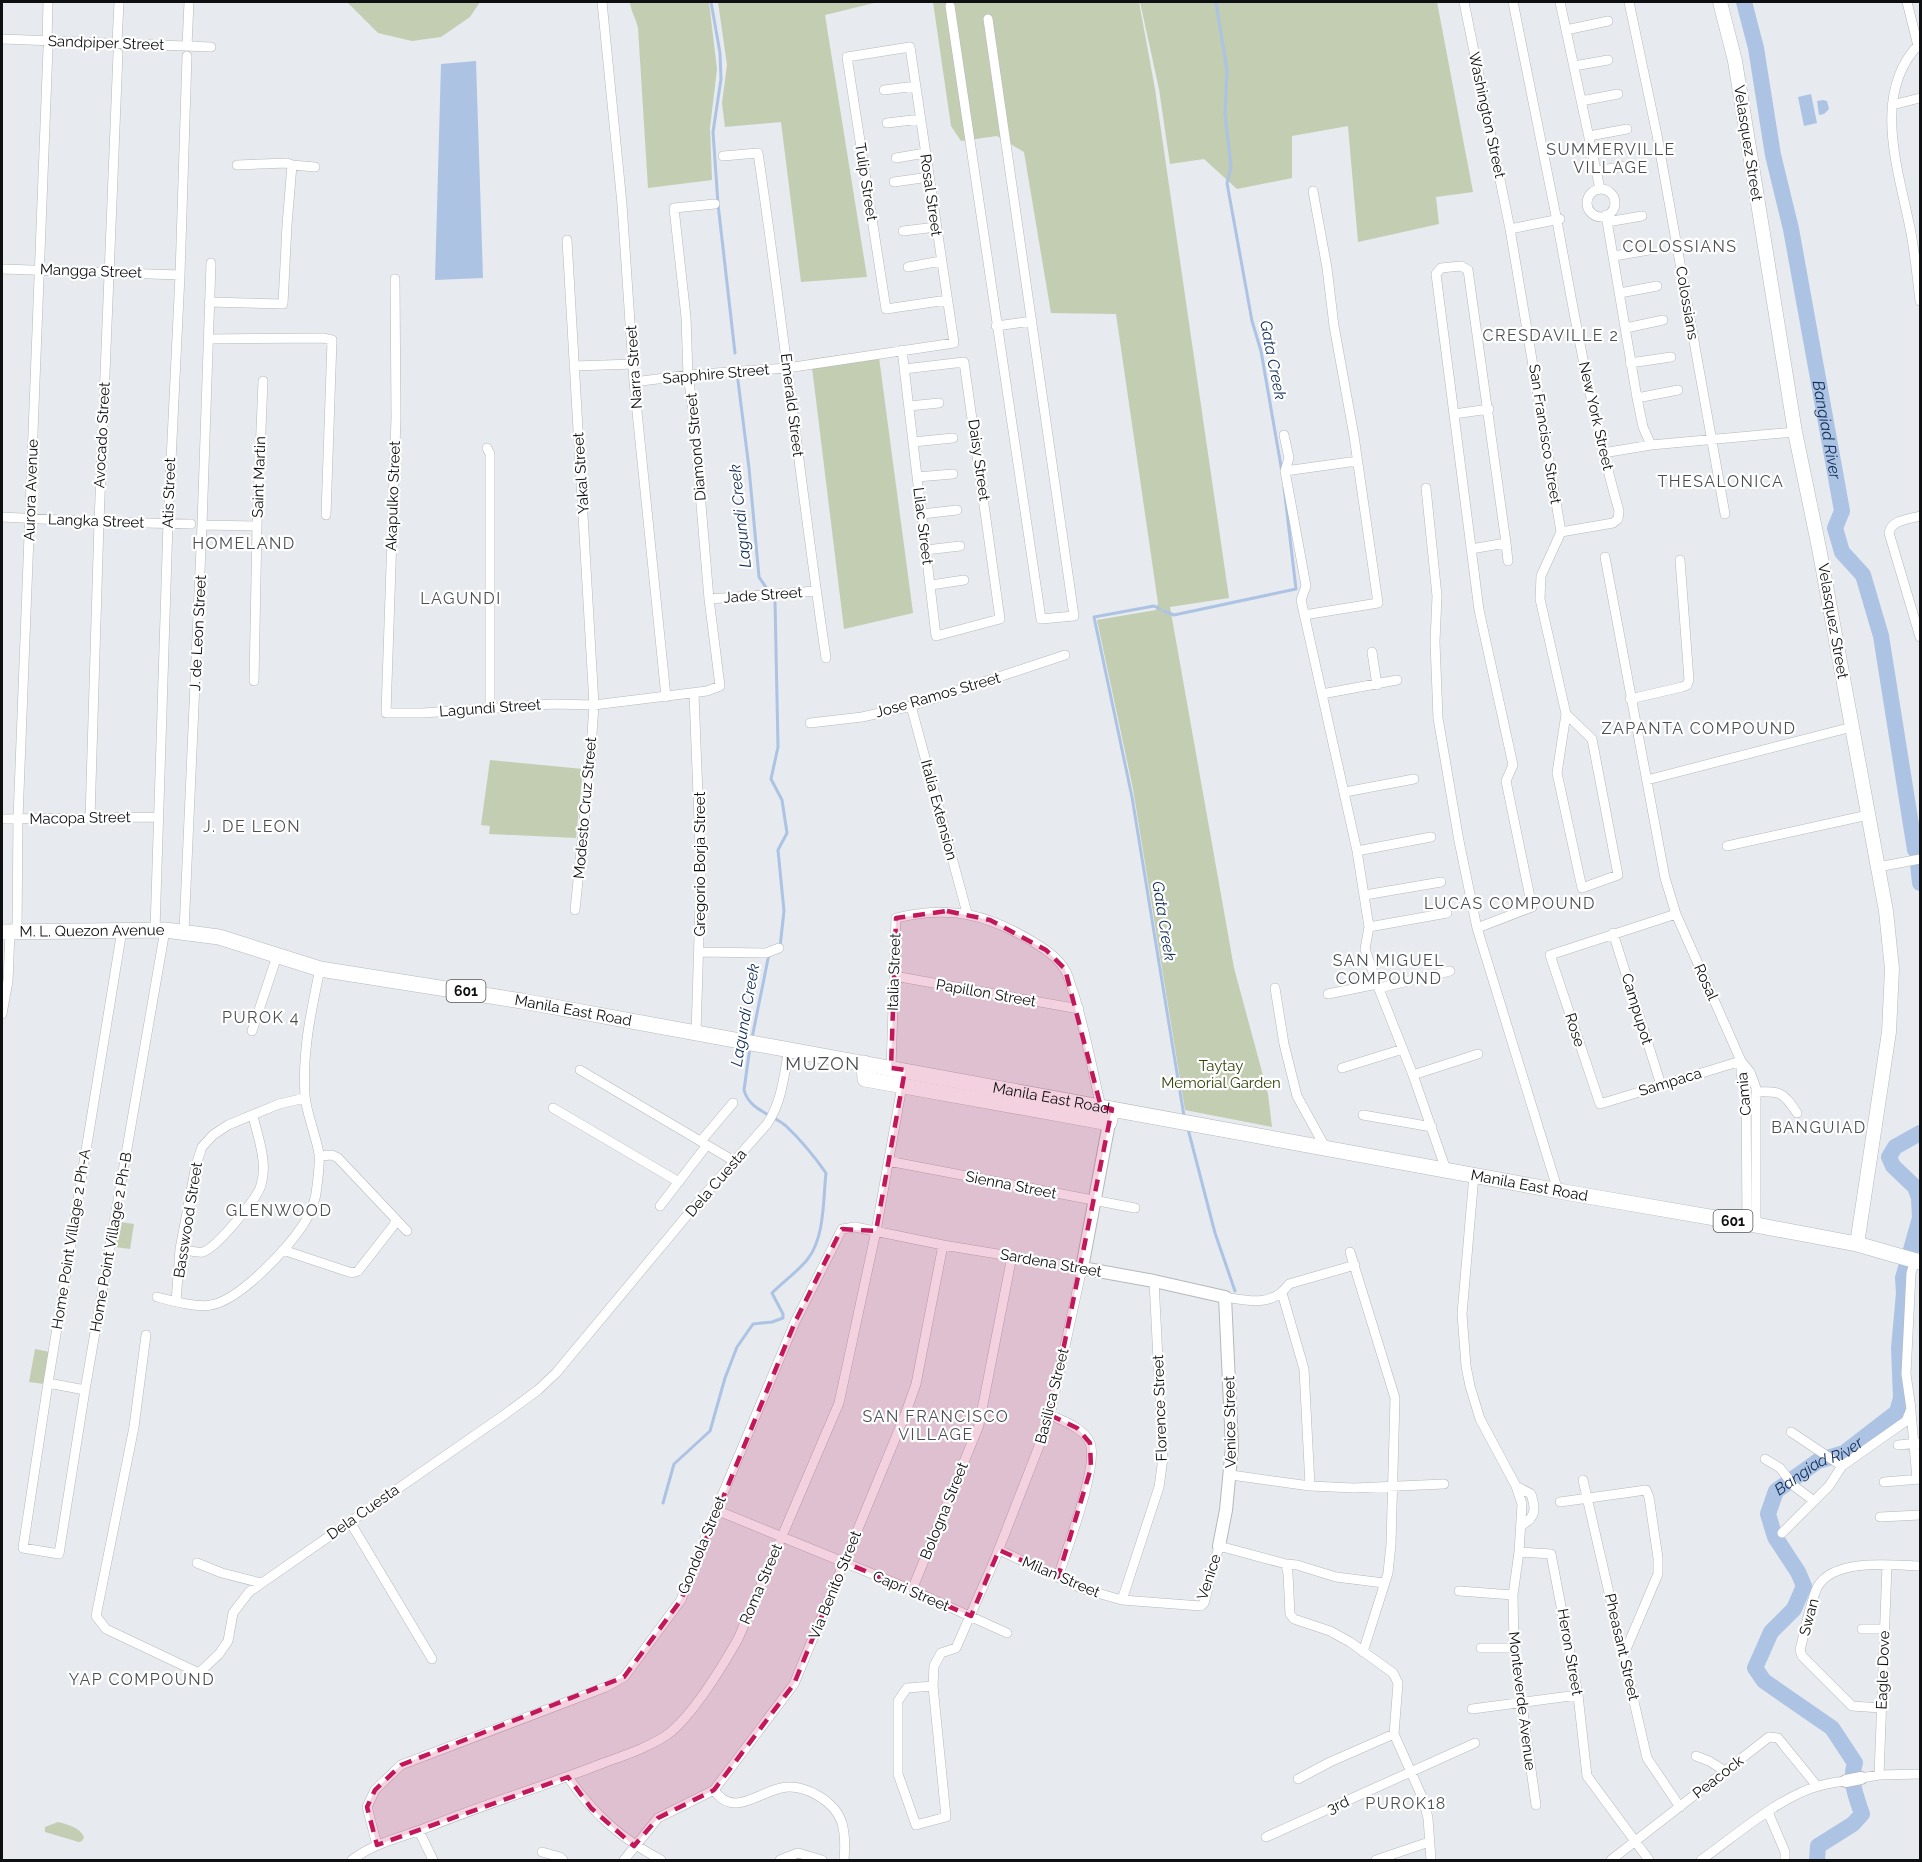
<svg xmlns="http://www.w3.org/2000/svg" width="1922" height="1862" viewBox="0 0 1922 1862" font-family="Raleway,sans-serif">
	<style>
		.green { fill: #c2cdb2 }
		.water { fill: #acc3e4 }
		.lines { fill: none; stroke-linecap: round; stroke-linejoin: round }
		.stream { stroke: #acc3e4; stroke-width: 3 }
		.river { stroke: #acc3e4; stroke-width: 16 }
		.minor-casing { stroke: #b5b8bc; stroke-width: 10 }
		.tertiary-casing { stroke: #b5b8bc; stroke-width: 14 }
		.secondary-casing { stroke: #b5b8bc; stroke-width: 15 }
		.primary-casing { stroke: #b5b8bc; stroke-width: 16 }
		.minor { stroke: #fff; stroke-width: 9 }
		.tertiary { stroke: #fff; stroke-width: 12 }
		.secondary { stroke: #fff; stroke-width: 14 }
		.primary { stroke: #fff; stroke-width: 15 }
		.marked { fill: #c2185b; fill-opacity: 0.2; stroke: #c2185b; stroke-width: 4.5; stroke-dasharray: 12 8; stroke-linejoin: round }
		.labels { text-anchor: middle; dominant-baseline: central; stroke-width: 4.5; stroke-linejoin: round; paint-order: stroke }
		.shield { fill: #fff; stroke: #565758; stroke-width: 1.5 }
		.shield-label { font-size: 14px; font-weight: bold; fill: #0e0f11 }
		.street-label { font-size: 15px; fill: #0e0f11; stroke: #fff }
		.park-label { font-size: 15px; fill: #34450b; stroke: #fff }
		.neighbourhood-label { font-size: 16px; letter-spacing: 1.5px; fill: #4c4e51; stroke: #fff }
		.water-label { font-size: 16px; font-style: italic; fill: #0f2d56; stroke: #fff }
		.quarter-label { font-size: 18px; letter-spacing: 1.5px; fill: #4c4e51; stroke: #fff }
	</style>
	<rect width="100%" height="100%" fill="#e7eaee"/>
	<path class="green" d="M347 2H480L470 17 441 37 412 41 378 33Z
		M630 2H709L717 69 710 128 712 180 648 188 638 28C636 18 631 12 630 2Z
		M718 2H878L825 15 867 277 801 282 781 122 725 127 722 103 727 65Z
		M933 2H1139L1155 89 1229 598 1170 607 1234 968 1268 1094 1272 1127 1185 1110 1133 789 1097 620 1156 610 1158 603 1116 314 1051 313 1024 152 997 136 961 141 951 126Z
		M1140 2H1437L1473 192 1436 197 1439 224 1358 242 1348 126 1292 136V178L1237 189 1204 159 1170 164 1159 89Z
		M878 350 913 613 844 629 811 359Z
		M490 760 583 769 576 838 489 834 490 826 481 825Z
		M120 1222 134 1224 130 1249 115 1247Z
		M35 1349 50 1352 44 1384 29 1382Z
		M58 1822C69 1825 79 1827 84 1837L82 1841 79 1842 45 1832V1827Z"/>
	<path class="water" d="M476 61 483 278 435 280 441 64Z
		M1811 94 1817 123 1804 126 1798 97Z
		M1823 100 1827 101 1829 109 1824 114 1819 115 1817 101Z"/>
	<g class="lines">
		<path class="stream" d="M711 2 720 53 721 79 713 132 718 204 735 353
			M1216 2 1227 70 1225 114 1231 167 1227 183 1252 321 1261 351 1282 472
			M737 373 749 468 759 577 775 601 778 747 771 779 782 800 787 833 778 850 784 911 780 947
			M1160 609 1154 606 1094 617 1132 797 1184 1116
			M1164 611 1174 615 1296 589 1284 487
			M752 1038 769 954
			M1188 1129 1215 1233 1235 1291
			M663 1503 674 1464 710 1431 725 1378 737 1347 753 1324 772 1322 783 1318V1314L772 1293C783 1282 797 1272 807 1260 825 1238 823 1200 826 1173 814 1156 801 1140 786 1126 772 1114 749 1110 744 1090L750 1047"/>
		<g class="river">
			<path id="s1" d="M1744 2 1756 48 1773 155 1791 229 1842 511 1835 528 1842 552 1863 575 1881 636 1915 850"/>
			<path d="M1918 863 1920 883"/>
			<path id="s2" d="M1817 1860 1818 1846 1853 1824 1862 1814C1856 1796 1849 1781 1855 1763L1832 1728 1764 1681 1755 1668 1771 1632 1794 1609 1804 1586 1798 1572 1775 1537 1768 1514 1776 1491 1818 1461 1844 1453 1897 1412 1901 1398 1899 1348 1904 1293 1903 1278 1920 1218 1919 1198 1915 1187 1893 1166 1889 1157 1895 1147 1920 1133"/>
		</g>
		<defs>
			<path id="minor" d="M602 2 622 204 634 382 666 697
				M1464 2 1510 229 1561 532
				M1513 2C1527 75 1543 148 1557 221 1575 319 1592 416 1619 511L1618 519 1613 523 1561 532
				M1560 2 1600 189
				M1629 2 1657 135 1725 514
				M1907 2 1918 46
				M950 6C979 210 1009 414 1041 619L1074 616 988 19
				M1566 30 1608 21
				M2 39 211 47
				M47 41 48 2
				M117 43 119 2
				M1920 43C1871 93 1898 168 1910 228 1915 252 1917 277 1920 301
				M187 46 189 2
				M1574 66 1608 60
				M884 90 916 86
				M1581 101 1618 94
				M1892 105 1920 98
				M887 123 921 119
				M1589 136 1627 129
				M723 156 758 153C783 321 801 490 826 658
				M896 158 925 153
				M237 165 287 163 292 165 315 167
				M1597 171 1625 166
				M894 182 929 177
				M1587 203a14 14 0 1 1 28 0a14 14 0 1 1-28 0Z
				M1606 215 1637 398 1643 427 1651 445
				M1607 222 1642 216
				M1510 229 1560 219
				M903 231 936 227
				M567 240 594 705 590 763 575 910
				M1614 256 1649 250
				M908 267 941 261
				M2 269 180 275
				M395 279 396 418 386 713H423L553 704 594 705 707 691 720 686 709 599 693 410 688 375 686 317 674 208 715 204
				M1620 293 1657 286
				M209 302 283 304 287 225 292 165
				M996 326 1032 321
				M1626 328 1663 320
				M208 339 323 338 332 340 326 515
				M902 350 936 636 1000 619 964 362 904 369
				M1630 363 1671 357
				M574 366 634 364
				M634 382 688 375 787 368 954 343 910 47 847 57 886 309 947 300
				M1637 398 1678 390
				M909 406 939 403
				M1454 414 1489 409
				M1284 435 1289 458 1285 471 1306 586 1301 600 1357 851 1369 927 1365 949 1377 984 1413 1075 1446 1170
				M913 442 953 438
				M487 448 490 454V708
				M1603 453 1651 445 1795 432
				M1285 471 1357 461
				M917 477 953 474
				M1426 488 1437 596 1435 642 1438 718 1459 841 1477 928
				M922 514 957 510
				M1920 516C1909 519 1891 520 1889 533L1920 637
				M2 517 99 522 191 524
				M202 525 257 526
				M1561 532 1541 576 1540 599 1566 714 1557 773 1582 888 1618 875 1592 739 1566 714
				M1506 543 1468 270 1461 266 1441 268 1436 274 1479 610 1513 765 1506 781 1532 907 1477 928 1558 1191
				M1471 549 1506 543 1508 561
				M926 550 960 546
				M1605 557 1665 878 1676 914 1741 1061 1750 1072 1756 1088V1225
				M931 585 964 580
				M709 599 816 591
				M1304 615 1378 603 1354 436 1334 326 1327 268 1313 191
				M1372 652 1377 685
				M254 681 257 526 263 381
				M694 694 701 872 696 1034
				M1322 694 1397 680
				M1630 699 1682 687 1687 685 1689 680 1680 560
				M911 706 967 913
				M810 723 862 717 911 706 1065 655
				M1647 780 1852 727
				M1345 792 1414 779
				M90 818 99 522 118 53
				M2 819 158 817
				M1727 846 1868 815
				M1357 851 1431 837
				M1878 867 1920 859
				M1365 895 1441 882
				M1676 914 1550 955 1600 1104 1741 1061
				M1369 927 1447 913
				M122 930 48 1383 23 1548 59 1554 85 1390 165 930
				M155 930 168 523 180 275 187 56
				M184 931 202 525 211 263
				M17 932 18 818 48 48
				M1613 933 1661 1085
				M700 952 766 953 779 948
				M894 976 1079 1009
				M1275 988 1284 1044 1297 1096 1325 1147
				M1379 988 1450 971
				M1328 994 1377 984
				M2 1014 8 981 10 932
				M252 1031 277 956
				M1741 1061V1074L1746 1090 1747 1224
				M891 1068 896 918C950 905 988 914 1035 943 1045 949 1059 959 1065 970 1069 976 1070 985 1073 991 1085 1029 1092 1068 1101 1107
				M1342 1068 1403 1049
				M580 1070 734 1161
				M1413 1075 1478 1054
				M1756 1092C1781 1091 1783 1092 1797 1113
				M553 1108 679 1182
				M1363 1115 1432 1127
				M701 1141 733 1103
				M319 1156 332 1155 338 1158 407 1231
				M888 1161 1135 1208
				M1474 1175 1462 1314 1466 1366 1470 1386 1480 1419 1516 1486 1522 1504 1519 1552 1513 1595 1514 1648 1536 1805
				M660 1206 707 1145
				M180 1249C187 1250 197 1253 203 1252 216 1248 258 1198 261 1185 268 1164 258 1137 253 1116
				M283 1250 352 1273 358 1271 397 1221
				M1350 1252 1395 1398 1391 1544 1388 1573 1363 1652
				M1282 1293 1304 1369 1310 1486
				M157 1297C172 1301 197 1308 211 1305 240 1300 287 1249 303 1225 311 1213 316 1200 317 1186 318 1177 320 1164 319 1154 316 1135 307 1116 305 1096 302 1053 311 1011 320 969
				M1225 1297C1249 1301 1273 1307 1289 1284L1355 1265
				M176 1302 180 1249 196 1165 202 1147 213 1135 228 1125 279 1104 305 1098
				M146 1335 134 1427 96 1616 106 1629 199 1673 219 1654 228 1641 233 1613 249 1592 504 1415 538 1390 556 1373 699 1201 767 1124C782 1102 784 1075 789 1049
				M48 1383 85 1390
				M1911 1412 1917 1479
				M1050 1415C1063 1421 1084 1428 1090 1443 1099 1466 1066 1551 1058 1577
				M1791 1432 1842 1466
				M1898 1445 1920 1443
				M1765 1459 1780 1468 1794 1486 1814 1501
				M1231 1475 1310 1486 1354 1488 1444 1484
				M1583 1480 1647 1758 1680 1807
				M1884 1482 1920 1479
				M1516 1486 1531 1494C1536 1509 1536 1517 1522 1525
				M1560 1502 1646 1490 1649 1497 1658 1558V1574L1624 1654
				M716 1510 912 1590 1007 1633
				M1880 1517 1920 1515
				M350 1522 432 1659
				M1782 1533 1829 1486 1842 1466 1906 1421 1911 1409 1906 1374 1911 1273 1915 1261
				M999 1550 1083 1589 1122 1600 1201 1606 1204 1603 1219 1546 1286 1564 1297 1565 1336 1577 1384 1583
				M1519 1552 1551 1554 1578 1695 1587 1776 1649 1860
				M197 1563 222 1573 261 1583
				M1286 1564 1288 1574 1290 1614 1294 1619 1330 1631 1350 1642 1393 1673 1398 1683 1394 1734 1423 1799 1428 1818 1431 1860
				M912 1590 979 1425 1012 1256
				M1459 1591 1513 1595
				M1122 1600 1159 1487 1163 1458 1154 1281
				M1862 1629H1884
				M1481 1648H1514
				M1881 1708 1852 1706 1802 1656 1800 1650C1804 1635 1811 1598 1818 1586 1835 1558 1892 1565 1920 1566
				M1472 1709 1578 1695
				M1696 1756 1709 1761 1725 1771
				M1879 1775 1887 1565
				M568 1777C593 1814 622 1839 661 1860
				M1861 1778 1879 1775 1920 1774
				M1298 1779 1330 1762 1394 1734
				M714 1790C733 1818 757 1793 781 1788 804 1783 835 1801 842 1823 845 1834 845 1849 844 1860
				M1768 1812 1785 1852V1860
				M419 1831 433 1860
				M1266 1837 1475 1743
				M377 1845 367 1807 375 1790 401 1765 606 1687 624 1677 681 1600 716 1510 795 1322 842 1229 855 1227 943 1245 1082 1268 1050 1415 1041 1441 995 1559 956 1648 941 1653 934 1666 933 1686 946 1817 916 1825 898 1774V1701L907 1688 933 1686
				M542 1852 560 1857 563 1860
				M352 1860C375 1842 404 1837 431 1826 488 1803 548 1785 606 1762 626 1755 655 1745 672 1731 696 1710 722 1667 738 1639L839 1403 876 1231 902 1086
				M624 1860 658 1818 714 1790 794 1684 905 1415 916 1384 943 1245
				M780 1860 798 1853 822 1860
				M1376 1860 1429 1842
				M1611 1860 1769 1737 1778 1738 1817 1786
				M1701 1860C1734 1837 1780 1796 1819 1786 1828 1783 1837 1782 1846 1781"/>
			<path id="tertiary" d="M1109 1123 1082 1268 1154 1281 1225 1297 1232 1447 1226 1510 1219 1546
				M1846 1781 1861 1778"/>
			<path id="secondary" d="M1720 2 1735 61 1795 432 1819 548 1886 911 1892 969 1889 1032 1857 1244"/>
			<g id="primary">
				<path id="s3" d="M2 932 165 930 219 937 320 969 522 1001 1570 1193 1756 1225 1857 1244 1920 1262"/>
				<path d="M864 1063 865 1079 1109 1123 1112 1109"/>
			</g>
		</defs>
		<use href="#minor" class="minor-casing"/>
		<use href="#tertiary" class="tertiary-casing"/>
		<use href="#secondary" class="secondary-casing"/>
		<use href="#primary" class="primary-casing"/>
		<use href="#minor" class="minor"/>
		<use href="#tertiary" class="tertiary"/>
		<use href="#secondary" class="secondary"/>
		<use href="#primary" class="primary"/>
	</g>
	<path class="marked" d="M947 911 990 920 1046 950 1065 969 1101 1107 1112 1109 1050 1415 1077 1428 1090 1443 1091 1468 1058 1577 999 1550 971 1616 844 1562 794 1684 714 1790 658 1818 634 1846 591 1808 568 1777 377 1845 367 1807 375 1790 401 1765 624 1677 681 1600 795 1322 837 1238 842 1229 876 1231 905 1070 891 1068 896 918Z"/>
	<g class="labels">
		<g class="shield">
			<rect x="446.5" y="980" width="39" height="22" rx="4.5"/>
			<rect x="1713.5" y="1210" width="39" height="22" rx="4.5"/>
		</g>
		<g class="shield-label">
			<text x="466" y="991">601</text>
			<text x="1733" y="1221">601</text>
		</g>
		<g class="street-label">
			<text transform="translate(106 43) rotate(2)">Sandpiper Street</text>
			<text transform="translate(1487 115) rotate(78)">Washington Street</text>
			<text transform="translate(1748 143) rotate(81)">Velasquez Street</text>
			<text transform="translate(866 182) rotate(81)">Tulip Street</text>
			<text transform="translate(931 195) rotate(82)">Rosal Street</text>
			<text transform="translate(91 271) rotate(2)">Mangga Street</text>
			<text transform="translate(1687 303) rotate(80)">Colossians</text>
			<text transform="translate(634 367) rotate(-94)">Narra Street</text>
			<text transform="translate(716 374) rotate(-5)">Sapphire Street</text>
			<text transform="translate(792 405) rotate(83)">Emerald Street</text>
			<text transform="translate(1596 416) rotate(77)">New York Street</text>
			<text transform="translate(1545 434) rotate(81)">San Francisco Street</text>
			<text transform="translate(102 435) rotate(-87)">Avocado Street</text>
			<text transform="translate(696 447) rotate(-95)">Diamond Street</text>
			<text transform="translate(979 460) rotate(82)">Daisy Street</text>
			<text transform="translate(581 473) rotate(-94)">Yakal Street</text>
			<text transform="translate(259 477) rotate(-88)">Saint Martin</text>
			<text transform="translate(31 490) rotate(-88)">Aurora Avenue</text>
			<text transform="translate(169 493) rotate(-88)">Atis Street</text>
			<text transform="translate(393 496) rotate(-88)">Akapulko Street</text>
			<text transform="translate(96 521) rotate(2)">Langka Street</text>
			<text transform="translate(923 526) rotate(83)">Lilac Street</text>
			<text transform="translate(763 595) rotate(-4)">Jade Street</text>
			<text transform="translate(1833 621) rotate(80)">Velasquez Street</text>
			<text transform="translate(198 633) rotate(-87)">J. de Leon Street</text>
			<text transform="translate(938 695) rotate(-16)">Jose Ramos Street</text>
			<text transform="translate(490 708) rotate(-4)">Lagundi Street</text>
			<text transform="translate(585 808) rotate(-85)">Modesto Cruz Street</text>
			<text transform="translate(939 810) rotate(75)">Italia Extension</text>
			<text transform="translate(80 818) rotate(-1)">Macopa Street</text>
			<text transform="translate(700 864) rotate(-90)">Gregorio Borja Street</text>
			<text stroke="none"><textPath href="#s3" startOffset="90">M. L. Quezon Avenue</textPath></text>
			<text transform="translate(894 972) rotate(-88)">Italia Street</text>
			<text transform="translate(1706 982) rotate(66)">Rosal</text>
			<text transform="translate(986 993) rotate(10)">Papillon Street</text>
			<text transform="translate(1637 1009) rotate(73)">Campupot</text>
			<text stroke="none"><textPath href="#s3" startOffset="580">Manila East Road</textPath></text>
			<text transform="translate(1575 1030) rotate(72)">Rose</text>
			<text transform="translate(1670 1082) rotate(-17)">Sampaca</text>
			<text transform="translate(1744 1094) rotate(-95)">Camia</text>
			<text stroke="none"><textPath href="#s3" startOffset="1066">Manila East Road</textPath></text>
			<text transform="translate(716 1183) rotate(-49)">Dela Cuesta</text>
			<text transform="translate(1011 1185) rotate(11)">Sienna Street</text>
			<text stroke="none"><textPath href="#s3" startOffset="1552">Manila East Road</textPath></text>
			<text transform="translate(188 1220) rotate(-81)">Basswood Street</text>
			<text transform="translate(71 1239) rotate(-81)">Home Point Village 2 Ph-A</text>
			<text transform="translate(111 1242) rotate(-80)">Home Point Village 2 Ph-B</text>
			<text transform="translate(1051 1263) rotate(10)">Sardena Street</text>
			<text transform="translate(1052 1396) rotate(-76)">Basilica Street</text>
			<text transform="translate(1160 1408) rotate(-92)">Florence Street</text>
			<text transform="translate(1230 1422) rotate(-91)">Venice Street</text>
			<text transform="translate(944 1511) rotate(-68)">Bologna Street</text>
			<text transform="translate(363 1512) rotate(-35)">Dela Cuesta</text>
			<text transform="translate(702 1545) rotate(-68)">Gondola Street</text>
			<text transform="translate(1061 1577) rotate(23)">Milan Street</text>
			<text transform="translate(1209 1577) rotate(-72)">Venice</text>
			<text transform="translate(761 1584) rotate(-67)">Roma Street</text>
			<text transform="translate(835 1585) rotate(-68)">Via Benito Street</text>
			<text transform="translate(911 1591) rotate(23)">Capri Street</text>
			<text transform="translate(1809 1617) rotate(-75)">Swan</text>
			<text transform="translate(1622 1647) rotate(77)">Pheasant Street</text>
			<text transform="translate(1570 1652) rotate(80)">Heron Street</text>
			<text transform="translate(1883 1670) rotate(-88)">Eagle Dove</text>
			<text transform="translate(1522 1701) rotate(83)">Monteverde Avenue</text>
			<text transform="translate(1718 1777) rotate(-38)">Peacock</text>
			<text transform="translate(1338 1805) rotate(-24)">3rd</text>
		</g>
		<g class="park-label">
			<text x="1221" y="1066">Taytay<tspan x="1221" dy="17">Memorial Garden</tspan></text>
		</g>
		<g class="neighbourhood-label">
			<text x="1611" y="149">SUMMERVILLE<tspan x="1611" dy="18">VILLAGE</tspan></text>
			<text x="1680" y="246">COLOSSIANS</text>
			<text x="1551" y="335">CRESDAVILLE 2</text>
			<text x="1721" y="481">THESALONICA</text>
			<text x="244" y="543">HOMELAND</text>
			<text x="461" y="598">LAGUNDI</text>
			<text x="1699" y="728">ZAPANTA COMPOUND</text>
			<text x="252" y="826">J. DE LEON</text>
			<text x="1510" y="903">LUCAS COMPOUND</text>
			<text x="1389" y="960">SAN MIGUEL<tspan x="1389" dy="18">COMPOUND</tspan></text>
			<text x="261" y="1017">PUROK 4</text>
			<text x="1819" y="1127">BANGUIAD</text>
			<text x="279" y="1210">GLENWOOD</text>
			<text x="936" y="1416">SAN FRANCISCO<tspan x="936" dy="18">VILLAGE</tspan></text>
			<text x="142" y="1679">YAP COMPOUND</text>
			<text x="1406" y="1803">PUROK18</text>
		</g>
		<g class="water-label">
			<text transform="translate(1273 360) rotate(79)">Gata Creek</text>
			<text stroke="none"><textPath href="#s1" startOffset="436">Bangiad River</textPath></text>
			<text transform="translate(740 516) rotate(-96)">Lagundi Creek</text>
			<text transform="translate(1164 921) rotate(81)">Gata Creek</text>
			<text transform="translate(745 1015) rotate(-80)">Lagundi Creek</text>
			<text stroke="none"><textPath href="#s2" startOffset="514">Bangiad River</textPath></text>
		</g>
		<g class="quarter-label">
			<text x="823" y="1063">MUZON</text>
		</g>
	</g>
	<rect width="1922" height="1862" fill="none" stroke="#0e0f11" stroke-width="6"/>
</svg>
